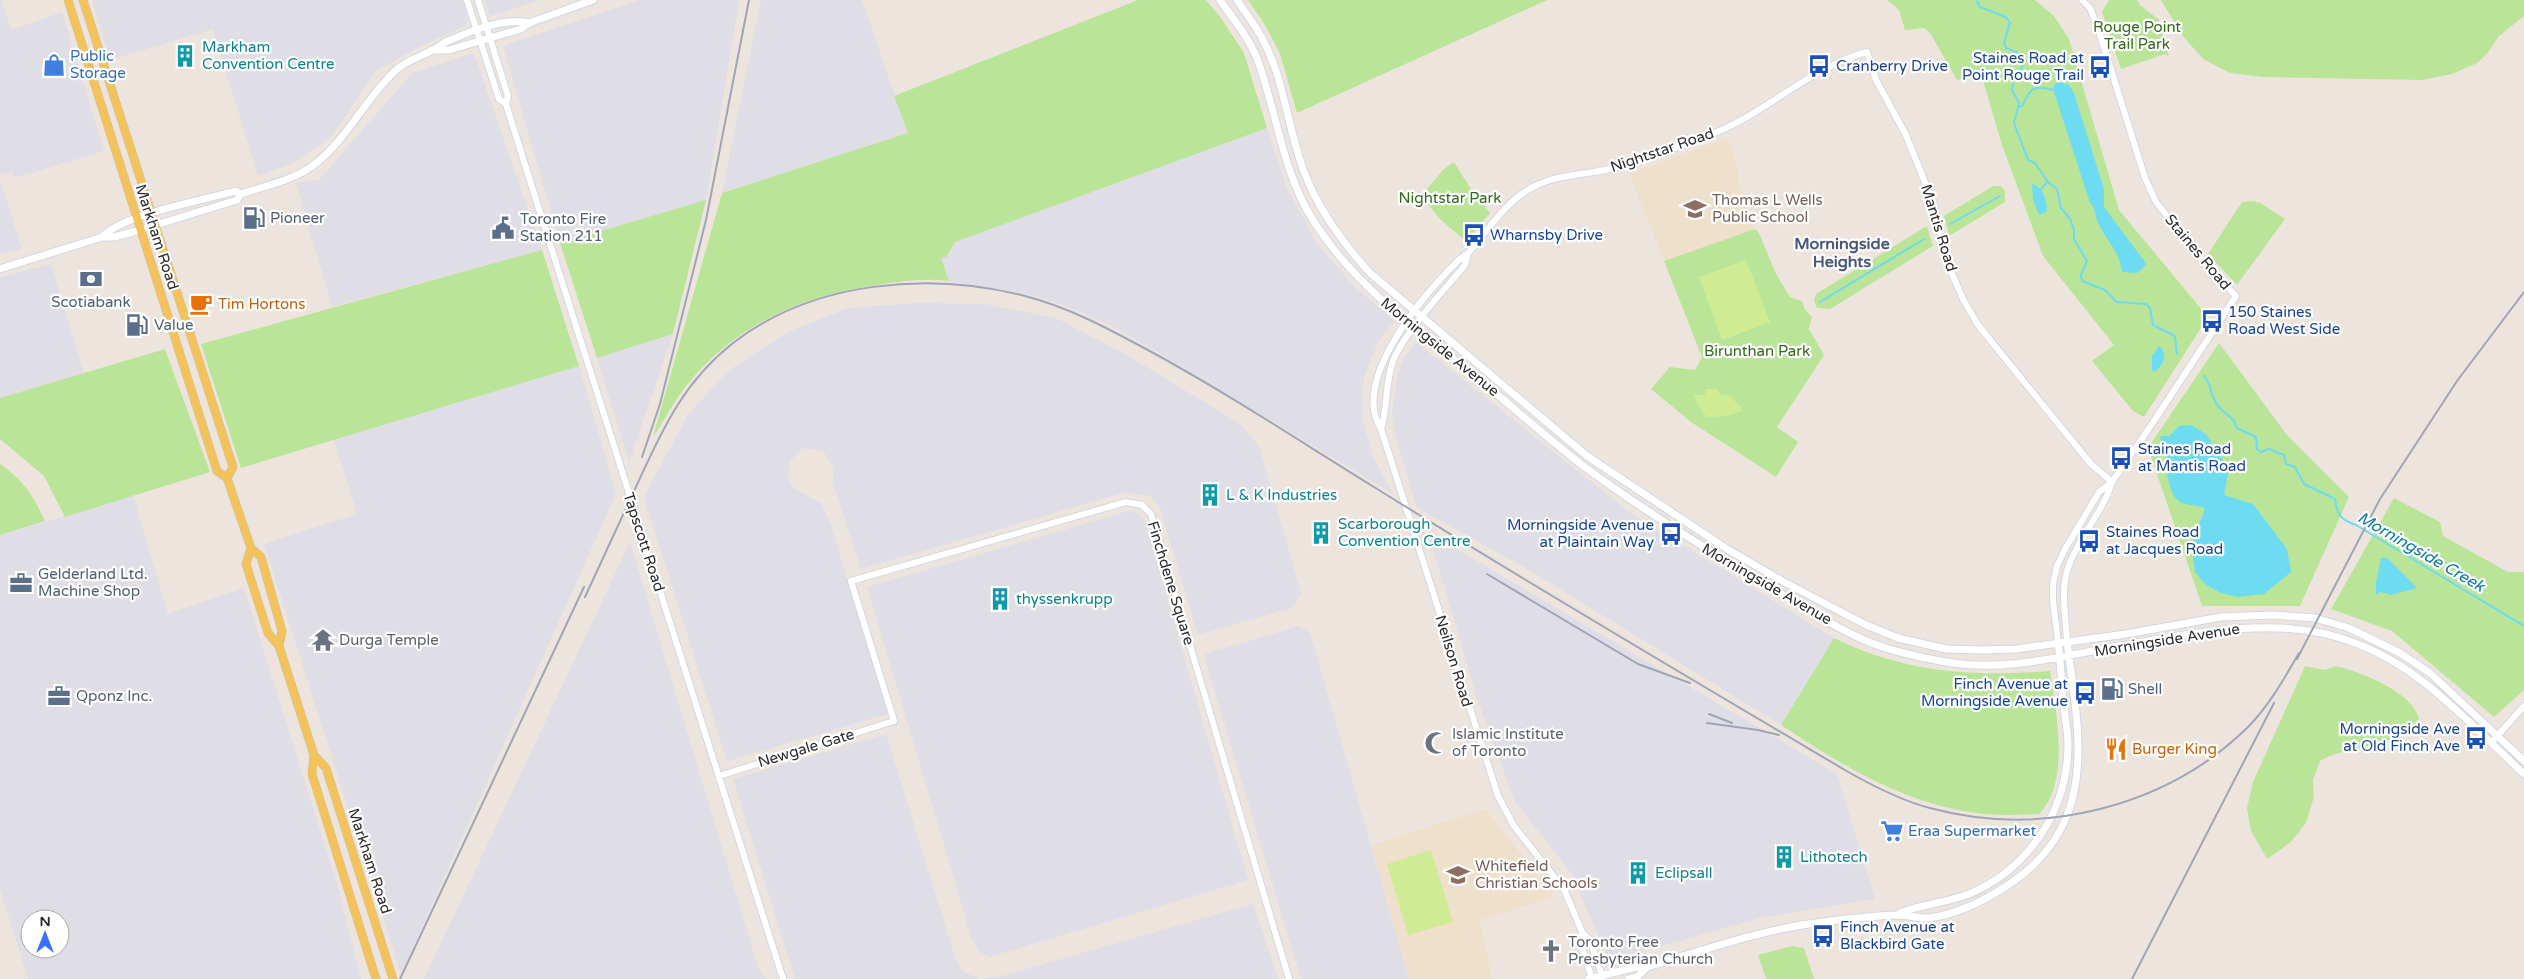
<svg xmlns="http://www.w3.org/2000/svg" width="2524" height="979" viewBox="0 0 2524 979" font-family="'Varela Round',sans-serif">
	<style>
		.industrial { fill: #dfdde6; fill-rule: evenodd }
		.education { fill: #efe0cc }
		.green { fill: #bae598 }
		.pitch { fill: #cfec94 }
		.water { fill: #6ddbf1 }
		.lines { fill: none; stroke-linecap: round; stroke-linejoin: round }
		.stream { stroke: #6ddbf1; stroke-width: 2 }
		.tertiary-casing { stroke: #d2d7e4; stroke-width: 8 }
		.secondary-casing { stroke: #d2d7e4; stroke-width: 9 }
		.primary-casing { stroke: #c4c4c4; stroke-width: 9 }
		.tertiary { stroke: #fff; stroke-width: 6 }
		.secondary { stroke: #fff; stroke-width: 7 }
		.primary { stroke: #f4c25b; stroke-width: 8 }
		.rail { stroke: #9fa5b6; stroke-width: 2 }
		.labels { text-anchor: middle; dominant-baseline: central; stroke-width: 4.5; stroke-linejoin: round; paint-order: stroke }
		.park-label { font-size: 15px; fill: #316a19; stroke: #fff }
		.culture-label { font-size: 15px; fill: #0d838f; stroke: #fff; text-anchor: start }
		.shop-label { font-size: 15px; fill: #366cbe; stroke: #fff; text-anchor: start }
		.transit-label { font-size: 15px; fill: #164399; stroke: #fff; text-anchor: start }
		.street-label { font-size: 15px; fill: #2b2b2b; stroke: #fff }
		.education-label { font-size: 15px; fill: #785e54; stroke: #fff; text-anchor: start }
		.service-label { font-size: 15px; fill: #4e5e75; stroke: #fff; text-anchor: start }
		.food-label { font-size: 15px; fill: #c56008; stroke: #fff; text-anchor: start }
		.worship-label { font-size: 15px; fill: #5b616d; stroke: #fff; text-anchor: start }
		.neighbourhood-label { font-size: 16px; font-weight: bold; fill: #4a587d; stroke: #fff }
		.water-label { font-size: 16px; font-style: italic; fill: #0a7aa0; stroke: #fff }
	</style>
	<rect width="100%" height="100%" fill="#ede5dd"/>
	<path class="industrial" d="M0 0H2L11 30 62 12 104 151 15 178 12 172 0 175Z
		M92 0H463L468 19 466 26 416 48 375 72 331 137 291 164 258 176 213 29 110 60Z
		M485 0H541L490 16Z
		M640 0H739L706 200 560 243 503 46Z
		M761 0H862L908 133 722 193Z
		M474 53 542 250 332 307 296 183 319 180 412 73Z
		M1267 128 1286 186 1317 244 1356 288 1393 319 1394 322 1379 340 1364 377 1362 397 1363 420 1373 457 1393 494 1176 363 1110 325 1068 307 1028 294 949 281 941 258 946 256 955 242Z
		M0 180 22 249 0 254Z
		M51 264 84 373 0 398V277Z
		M916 303 985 304 1056 318 1127 355 1240 424 1259 446 1301 593 1294 607 1198 635 1160 508 1151 496 1123 493 861 569 834 487 833 466 823 451 803 448 790 461 787 476 794 488 822 504 831 525 888 714 727 761 644 497 687 416 729 370 790 331 848 308Z
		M673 334 629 462 597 358Z
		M1416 342 1629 512 1834 638 1781 725 1529 570 1417 508 1395 434 1392 414 1398 373 1403 359Z
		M579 366 616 494 401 974 264 544 357 514 334 440Z
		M133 496 168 614 244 588 339 891 361 979H28L0 889V535ZM30 919H60V949H30Z
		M1129 511 1140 514 1146 523 1248 880 989 957 978 951 972 939 867 587Z
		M1428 532 1837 774 1875 899 1760 918 1610 961 1570 872 1514 800 1479 704Z
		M630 542 758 967 766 979H424Z
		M1299 626 1310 633 1409 979H1301L1205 659V654Z
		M886 734 956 960 964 972 980 979 1002 976 1253 904 1278 979H795L733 779Z"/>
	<path class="education" d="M1728 138 1736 160 1740 189 1755 229 1664 261 1629 174Z
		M1486 809 1554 897 1480 920 1492 979H1409L1371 845Z"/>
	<path class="green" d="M1138 0H1206L1221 18 1244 53 1267 128 955 242 946 257 941 258 949 281C925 278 901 281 877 285 805 295 739 323 691 380 676 397 666 418 653 437L722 193 908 133 894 96Z
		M1248 0H1547L1297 113 1280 54 1265 25Z
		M1887 0H2035L2054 16 2069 39 2119 210 2208 317 2144 417 2133 411 2092 361 2114 345 2043 256 2002 145 1982 77 1978 74 1957 80 1930 33 1924 28 1905 30 1899 10Z
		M2109 0H2137L2140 5 2159 20 2169 57 2165 54 2121 69 2102 12Z
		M2161 0H2524V16L2499 36 2487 54 2477 63 2452 74 2422 80 2263 77 2230 73 2203 59 2182 35Z
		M1454 162 1474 194 1490 213 1469 238 1464 240 1440 219 1421 196 1444 169Z
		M1993 186H2001L2005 191V202L1949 236 1944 216Z
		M706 200 673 334 597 358 560 243Z
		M2252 201 2260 203 2285 219 2237 285 2208 254 2242 202Z
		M1927 226 1933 246 1830 309 1817 308 1814 301 1816 294Z
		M1755 229 1759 233 1776 274 1790 297 1802 301 1805 310 1812 317 1809 329 1824 355 1777 427 1798 442 1776 477 1691 422 1651 389 1670 367 1695 370 1702 357 1664 261Z
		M542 250 579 366 241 468 201 344Z
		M2219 343 2287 435 2349 497 2300 606H2202L2148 448Z
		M165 349 210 472 65 517 44 476 0 439V398Z
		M0 464C24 481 33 495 45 521L0 535Z
		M2394 498 2440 522 2443 536 2508 572H2524V690L2494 717 2392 631 2331 609Z
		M1834 638C1906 673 1972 677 2050 671 2056 711 2071 782 2039 814 2016 815 1993 816 1970 812 1900 801 1839 764 1781 725Z
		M2305 666 2325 670 2336 666C2361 672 2413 692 2419 719 2406 731 2394 740 2376 745 2357 751 2337 750 2320 761L2313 780 2314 797 2306 823 2291 842 2267 859 2251 831 2247 808 2253 782Z
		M1792 946 1804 948 1814 979H1766L1758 955Z"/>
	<path class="pitch" d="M1746 260 1770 322 1722 340 1699 277Z
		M1705 389H1718L1719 394 1730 396 1743 410C1731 416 1720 417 1707 417L1698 406 1694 395H1705Z
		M1431 850 1453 922 1408 935 1387 864Z"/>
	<path class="water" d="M2060 82 2069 85 2074 93 2104 189V207L2145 262 2146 265 2137 273 2122 272C2119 250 2108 243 2099 225 2094 216 2097 210 2090 203L2055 95 2053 89 2055 84Z
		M2032 184C2043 187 2047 201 2047 211L2039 215 2033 199Z
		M2159 346C2169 354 2163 365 2155 372L2152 370V356Z
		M2191 425 2206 434 2223 460 2228 474 2224 495 2253 504 2287 549 2291 572 2264 594 2238 597 2221 593 2206 585 2195 572 2192 552 2193 539 2205 509C2198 504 2189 506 2182 503 2165 495 2166 458 2165 442L2160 440 2161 436H2169L2179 426Z
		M2381 558H2387L2417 588 2391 595 2380 592 2376 595V583Z"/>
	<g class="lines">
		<path class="stream" d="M1976 0 1980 7 2006 17 2010 23 2004 43 2006 48 2018 53 2023 61 2022 68 2014 73 2012 90 2019 103 2014 123 2028 160 2035 163 2048 182 2057 189 2061 208 2070 219 2074 230V239L2087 261 2081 275 2082 281 2105 290 2117 302 2146 304 2150 308 2153 325 2175 336 2177 354
			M2018 107 2022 106C2032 87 2031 85 2054 90
			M2040 190 2047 182
			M1950 224 2000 196
			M1820 302 1924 239
			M2204 376C2211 383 2210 393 2215 401 2220 413 2234 415 2237 428L2256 437 2257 449 2261 452 2269 449 2284 455 2286 464 2295 467 2304 484 2335 499C2337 515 2341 520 2356 525L2524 626"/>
		<defs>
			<path id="tertiary" d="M467 0 499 99 506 104
				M478 0 508 96 506 104 532 187 783 979
				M1381 429C1388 407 1385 383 1393 361 1404 333 1445 289 1465 265L1468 253
				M2067 641C2066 616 2060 593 2068 568 2078 537 2103 513 2112 482
				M2058 642 2053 601V584L2057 566 2065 549 2099 492 2112 482 2150 427 2236 296 2204 263 2156 202 2145 178 2098 28 2090 8 2082 0
				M2491 743 2524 706
				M719 776 894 721 851 581 1126 502 1142 505 1151 514 1289 979
				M1582 932 1580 943 1592 978
				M1602 975 1590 940 1582 932 1564 889 1514 826 1498 796 1381 429C1350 380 1424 294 1458 261 1462 257 1466 255 1470 251 1489 229 1506 201 1533 187 1557 174 1587 175 1614 168 1648 159 1684 145 1717 132 1768 111 1813 66 1867 52L1876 80 1905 133 1933 202 1948 265 1964 301 1978 325 2091 464 2112 482"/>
			<path id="secondary" d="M1220 0C1234 20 1251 40 1259 64 1277 115 1283 173 1313 220 1355 287 1419 331 1480 380 1514 408 1547 438 1582 465 1637 506 1697 543 1756 579 1791 599 1827 624 1864 640 1892 652 1922 658 1952 663 2004 671 2058 657 2109 648 2226 628 2324 602 2426 684 2460 711 2492 744 2524 774
				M1237 0C1246 14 1257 27 1264 42 1285 82 1288 132 1305 174 1319 211 1343 243 1370 273L1587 456 1727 549 1784 582 1864 624 1898 638 1946 649 1983 650 2016 649 2126 634 2221 617 2273 615 2315 618 2349 628 2400 653 2430 673 2524 761
				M432 50H449L521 29 529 23 593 0
				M102 237C124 214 201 201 235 191L241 194
				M0 269 102 237H114L133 232 237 200 241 194C265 186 295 180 315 164 348 138 365 99 395 71 405 61 419 57 431 51 437 48 442 43 448 41 471 31 504 17 529 23
				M1900 913C1922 904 1946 903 1969 894 2029 869 2068 810 2068 744 2068 732 2065 719 2064 707 2061 685 2061 664 2058 642
				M1589 979 1636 967H1647C1705 950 1763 929 1823 922 1847 919 1871 916 1895 915 1906 914 1918 919 1929 918 1957 914 1982 902 2005 887 2101 826 2079 736 2067 641
				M1629 979 1637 977 1647 967"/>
			<path id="primary" d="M68 0 217 471 227 478 251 548 261 557 282 631 279 646
				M83 0 233 467 227 478
				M251 548 246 564 268 633 279 646 314 755 312 774 376 979
				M314 755 326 768 393 979"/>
		</defs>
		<use href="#tertiary" class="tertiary-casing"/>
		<use href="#secondary" class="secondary-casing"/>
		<use href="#primary" class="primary-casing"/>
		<use href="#tertiary" class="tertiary"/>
		<use href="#secondary" class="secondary"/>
		<use href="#primary" class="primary"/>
		<path class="rail" d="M642 457 660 404 706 220 749 0
			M1487 574 1638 664 1690 683
			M585 597C601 562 618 526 634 491 661 433 681 384 733 343 813 281 929 271 1025 296 1068 307 1107 328 1146 349 1224 391 1298 440 1374 487 1531 585 1691 679 1850 773 1875 787 1902 801 1930 808 2040 838 2165 808 2247 728 2269 706 2284 679 2299 653
			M2297 659 2380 499 2457 381 2524 292
			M1709 714 1732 723
			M1707 723 1758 730 1779 735
			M400 979 584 587
			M2132 979 2274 703"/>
	</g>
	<defs>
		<symbol id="building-bare" viewBox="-9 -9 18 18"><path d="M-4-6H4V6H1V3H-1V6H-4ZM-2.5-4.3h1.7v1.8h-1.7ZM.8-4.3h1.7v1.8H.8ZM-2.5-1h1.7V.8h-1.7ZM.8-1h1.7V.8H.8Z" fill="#0f9aa8" stroke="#fff" stroke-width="2.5" paint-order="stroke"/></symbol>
		<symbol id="shop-bare" viewBox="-9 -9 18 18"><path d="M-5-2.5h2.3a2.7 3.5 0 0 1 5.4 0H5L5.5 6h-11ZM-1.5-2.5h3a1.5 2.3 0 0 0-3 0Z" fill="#3f7fe0" stroke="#fff" stroke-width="2.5" paint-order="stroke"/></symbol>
		<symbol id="bus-bare" viewBox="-9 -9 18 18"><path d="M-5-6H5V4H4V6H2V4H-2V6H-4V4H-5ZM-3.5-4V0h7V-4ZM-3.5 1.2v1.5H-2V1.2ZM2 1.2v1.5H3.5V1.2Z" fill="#1a4fb4" stroke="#fff" stroke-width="2.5" paint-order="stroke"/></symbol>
		<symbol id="school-bare" viewBox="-9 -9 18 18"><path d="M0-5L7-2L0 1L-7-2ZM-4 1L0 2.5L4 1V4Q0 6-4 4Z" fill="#8d6e63" stroke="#fff" stroke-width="2.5" paint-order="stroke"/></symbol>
		<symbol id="fuel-bare" viewBox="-9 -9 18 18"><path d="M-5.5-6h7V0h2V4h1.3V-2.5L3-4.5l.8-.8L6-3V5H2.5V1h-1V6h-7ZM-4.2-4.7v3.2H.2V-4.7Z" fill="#5c6f8a" stroke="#fff" stroke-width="2.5" paint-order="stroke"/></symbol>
		<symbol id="civic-bare" viewBox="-9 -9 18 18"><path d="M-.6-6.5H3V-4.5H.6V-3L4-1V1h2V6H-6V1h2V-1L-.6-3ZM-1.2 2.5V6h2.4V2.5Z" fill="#5c6f8a" stroke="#fff" stroke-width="2.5" paint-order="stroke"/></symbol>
		<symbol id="bank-bare" viewBox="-9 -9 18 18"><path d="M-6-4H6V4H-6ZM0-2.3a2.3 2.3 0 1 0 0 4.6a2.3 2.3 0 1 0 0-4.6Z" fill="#5c6f8a" stroke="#fff" stroke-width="2.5" paint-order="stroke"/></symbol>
		<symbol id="cafe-bare" viewBox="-9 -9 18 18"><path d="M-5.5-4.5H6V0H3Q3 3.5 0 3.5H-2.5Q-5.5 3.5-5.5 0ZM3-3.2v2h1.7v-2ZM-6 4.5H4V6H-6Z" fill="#e8710a" stroke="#fff" stroke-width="2.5" paint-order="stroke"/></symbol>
		<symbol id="office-bare" viewBox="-9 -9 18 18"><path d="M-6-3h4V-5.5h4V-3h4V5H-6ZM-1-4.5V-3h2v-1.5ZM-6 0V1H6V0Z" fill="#5c6f8a" stroke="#fff" stroke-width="2.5" paint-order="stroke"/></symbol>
		<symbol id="temple-bare" viewBox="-9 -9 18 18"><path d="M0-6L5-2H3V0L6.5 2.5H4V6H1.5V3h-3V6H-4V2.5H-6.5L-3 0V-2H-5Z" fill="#6b7280" stroke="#fff" stroke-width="2.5" paint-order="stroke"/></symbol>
		<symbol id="mosque-bare" viewBox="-9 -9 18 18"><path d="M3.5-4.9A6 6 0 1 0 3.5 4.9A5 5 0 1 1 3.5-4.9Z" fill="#6b7280" stroke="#fff" stroke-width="2.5" paint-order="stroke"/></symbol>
		<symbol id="restaurant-bare" viewBox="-9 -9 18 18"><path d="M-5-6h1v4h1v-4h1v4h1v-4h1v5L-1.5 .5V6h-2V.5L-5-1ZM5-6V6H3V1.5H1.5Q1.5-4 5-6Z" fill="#e8710a" stroke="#fff" stroke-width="2.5" paint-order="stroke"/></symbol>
		<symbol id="supermarket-bare" viewBox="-9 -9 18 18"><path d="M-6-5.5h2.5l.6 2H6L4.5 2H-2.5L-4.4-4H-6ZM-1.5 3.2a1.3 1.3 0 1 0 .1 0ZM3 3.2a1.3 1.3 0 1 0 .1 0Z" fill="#3f7fe0" stroke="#fff" stroke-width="2.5" paint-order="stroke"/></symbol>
		<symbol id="church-bare" viewBox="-9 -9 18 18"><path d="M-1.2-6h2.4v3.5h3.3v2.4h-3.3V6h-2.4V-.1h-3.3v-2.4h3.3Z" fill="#6b7280" stroke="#fff" stroke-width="2.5" paint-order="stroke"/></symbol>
	</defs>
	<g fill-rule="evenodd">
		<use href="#building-bare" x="169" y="40" width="32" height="32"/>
		<use href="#shop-bare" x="38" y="49" width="32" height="32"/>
		<use href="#bus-bare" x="1803" y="50" width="32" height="32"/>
		<use href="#bus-bare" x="2084" y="51" width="32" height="32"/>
		<use href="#school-bare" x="1679" y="193" width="32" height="32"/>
		<use href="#fuel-bare" x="238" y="202" width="32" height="32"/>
		<use href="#civic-bare" x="487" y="212" width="32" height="32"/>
		<use href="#bus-bare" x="1458" y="219" width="32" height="32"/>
		<use href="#bank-bare" x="75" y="263" width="32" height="32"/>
		<use href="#cafe-bare" x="185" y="288" width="32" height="32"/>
		<use href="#bus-bare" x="2196" y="305" width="32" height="32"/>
		<use href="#fuel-bare" x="121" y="309" width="32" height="32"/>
		<use href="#bus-bare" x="2105" y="442" width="32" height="32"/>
		<use href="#building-bare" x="1194" y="479" width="32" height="32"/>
		<use href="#building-bare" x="1305" y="517" width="32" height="32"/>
		<use href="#bus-bare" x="1655" y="518" width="32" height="32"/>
		<use href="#bus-bare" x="2073" y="525" width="32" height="32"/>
		<use href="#office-bare" x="5" y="567" width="32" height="32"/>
		<use href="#building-bare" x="984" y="583" width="32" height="32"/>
		<use href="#temple-bare" x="307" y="624" width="32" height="32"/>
		<use href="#fuel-bare" x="2096" y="673" width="32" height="32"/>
		<use href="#bus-bare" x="2069" y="677" width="32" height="32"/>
		<use href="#office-bare" x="43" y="680" width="32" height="32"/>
		<use href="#bus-bare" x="2460" y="722" width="32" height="32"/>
		<use href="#mosque-bare" x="1420" y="727" width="32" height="32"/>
		<use href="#restaurant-bare" x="2100" y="733" width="32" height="32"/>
		<use href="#supermarket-bare" x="1876" y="815" width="32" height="32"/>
		<use href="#building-bare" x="1768" y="841" width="32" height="32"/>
		<use href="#building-bare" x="1622" y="857" width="32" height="32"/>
		<use href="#school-bare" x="1442" y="859" width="32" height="32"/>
		<use href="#bus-bare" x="1807" y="920" width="32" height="32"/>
		<use href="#church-bare" x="1535" y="935" width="32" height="32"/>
	</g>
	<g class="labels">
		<g class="park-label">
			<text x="2137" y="27">Rouge Point<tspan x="2137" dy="17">Trail Park</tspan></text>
			<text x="1450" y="198">Nightstar Park</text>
			<text x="1757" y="351">Birunthan Park</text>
		</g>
		<g class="culture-label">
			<text x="202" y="47">Markham<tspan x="202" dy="17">Convention Centre</tspan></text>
			<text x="1226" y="495">L &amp; K Industries</text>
			<text x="1338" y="524">Scarborough<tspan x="1338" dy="17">Convention Centre</tspan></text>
			<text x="1016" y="599">thyssenkrupp</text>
			<text x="1800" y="857">Lithotech</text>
			<text x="1655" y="873">Eclipsall</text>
		</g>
		<g class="shop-label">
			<text x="70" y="56">Public<tspan x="70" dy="17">Storage</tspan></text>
			<text x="1908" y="831">Eraa Supermarket</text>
		</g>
		<g class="transit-label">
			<text x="2084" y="58" text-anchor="end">Staines Road at<tspan x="2084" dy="17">Point Rouge Trail</tspan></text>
			<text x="1836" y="66">Cranberry Drive</text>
			<text x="1490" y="235">Wharnsby Drive</text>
			<text x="2228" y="312">150 Staines<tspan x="2228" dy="17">Road West Side</tspan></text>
			<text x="2138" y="449">Staines Road<tspan x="2138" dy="17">at Mantis Road</tspan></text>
			<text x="1654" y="525" text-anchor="end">Morningside Avenue<tspan x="1654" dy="17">at Plaintain Way</tspan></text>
			<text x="2106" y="532">Staines Road<tspan x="2106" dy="17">at Jacques Road</tspan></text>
			<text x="2068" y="684" text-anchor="end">Finch Avenue at<tspan x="2068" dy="17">Morningside Avenue</tspan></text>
			<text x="2460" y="729" text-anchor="end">Morningside Ave<tspan x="2460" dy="17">at Old Finch Ave</tspan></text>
			<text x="1840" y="927">Finch Avenue at<tspan x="1840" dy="17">Blackbird Gate</tspan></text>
		</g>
		<g class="street-label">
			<text transform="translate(1662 150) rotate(-19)">Nightstar Road</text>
			<text transform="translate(1939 228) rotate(73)">Mantis Road</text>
			<text transform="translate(157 237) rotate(72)">Markham Road</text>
			<text transform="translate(2198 252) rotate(50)">Staines Road</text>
			<text transform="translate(1440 347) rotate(39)">Morningside Avenue</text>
			<text transform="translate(644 542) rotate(72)">Tapscott Road</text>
			<text transform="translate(1171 583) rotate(73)">Finchdene Square</text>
			<text transform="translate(1767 584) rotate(30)">Morningside Avenue</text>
			<text transform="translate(2167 640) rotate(-9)">Morningside Avenue</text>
			<text transform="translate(1454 661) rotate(73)">Neilson Road</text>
			<text transform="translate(806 748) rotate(-17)">Newgale Gate</text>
			<text transform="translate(370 861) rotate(72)">Markham Road</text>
		</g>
		<g class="education-label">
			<text x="1712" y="200">Thomas L Wells<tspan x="1712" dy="17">Public School</tspan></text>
			<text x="1475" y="866">Whitefield<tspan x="1475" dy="17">Christian Schools</tspan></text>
		</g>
		<g class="service-label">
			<text x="270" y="218">Pioneer</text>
			<text x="520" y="219">Toronto Fire<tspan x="520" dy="17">Station 211</tspan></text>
			<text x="91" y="302" text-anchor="middle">Scotiabank</text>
			<text x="154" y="325">Value</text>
			<text x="38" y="574">Gelderland Ltd.<tspan x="38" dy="17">Machine Shop</tspan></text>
			<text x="2128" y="689">Shell</text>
			<text x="76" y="696">Qponz Inc.</text>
		</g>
		<g class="food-label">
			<text x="218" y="304">Tim Hortons</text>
			<text x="2132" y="749">Burger King</text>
		</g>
		<g class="worship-label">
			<text x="339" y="640">Durga Temple</text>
			<text x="1452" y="734">Islamic Institute<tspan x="1452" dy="17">of Toronto</tspan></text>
			<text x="1568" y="942">Toronto Free<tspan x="1568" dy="17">Presbyterian Church</tspan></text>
		</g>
		<g class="neighbourhood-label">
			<text x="1842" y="244">Morningside<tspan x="1842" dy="18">Heights</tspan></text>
		</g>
		<g class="water-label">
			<text transform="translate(2421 552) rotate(30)">Morningside Creek</text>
		</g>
	</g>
	<g transform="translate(45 934)"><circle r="24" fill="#ffffff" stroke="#aaaaaa"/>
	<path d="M0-4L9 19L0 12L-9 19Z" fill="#3970fe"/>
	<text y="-8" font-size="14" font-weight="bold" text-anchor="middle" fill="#2b2b2b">N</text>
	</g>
</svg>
